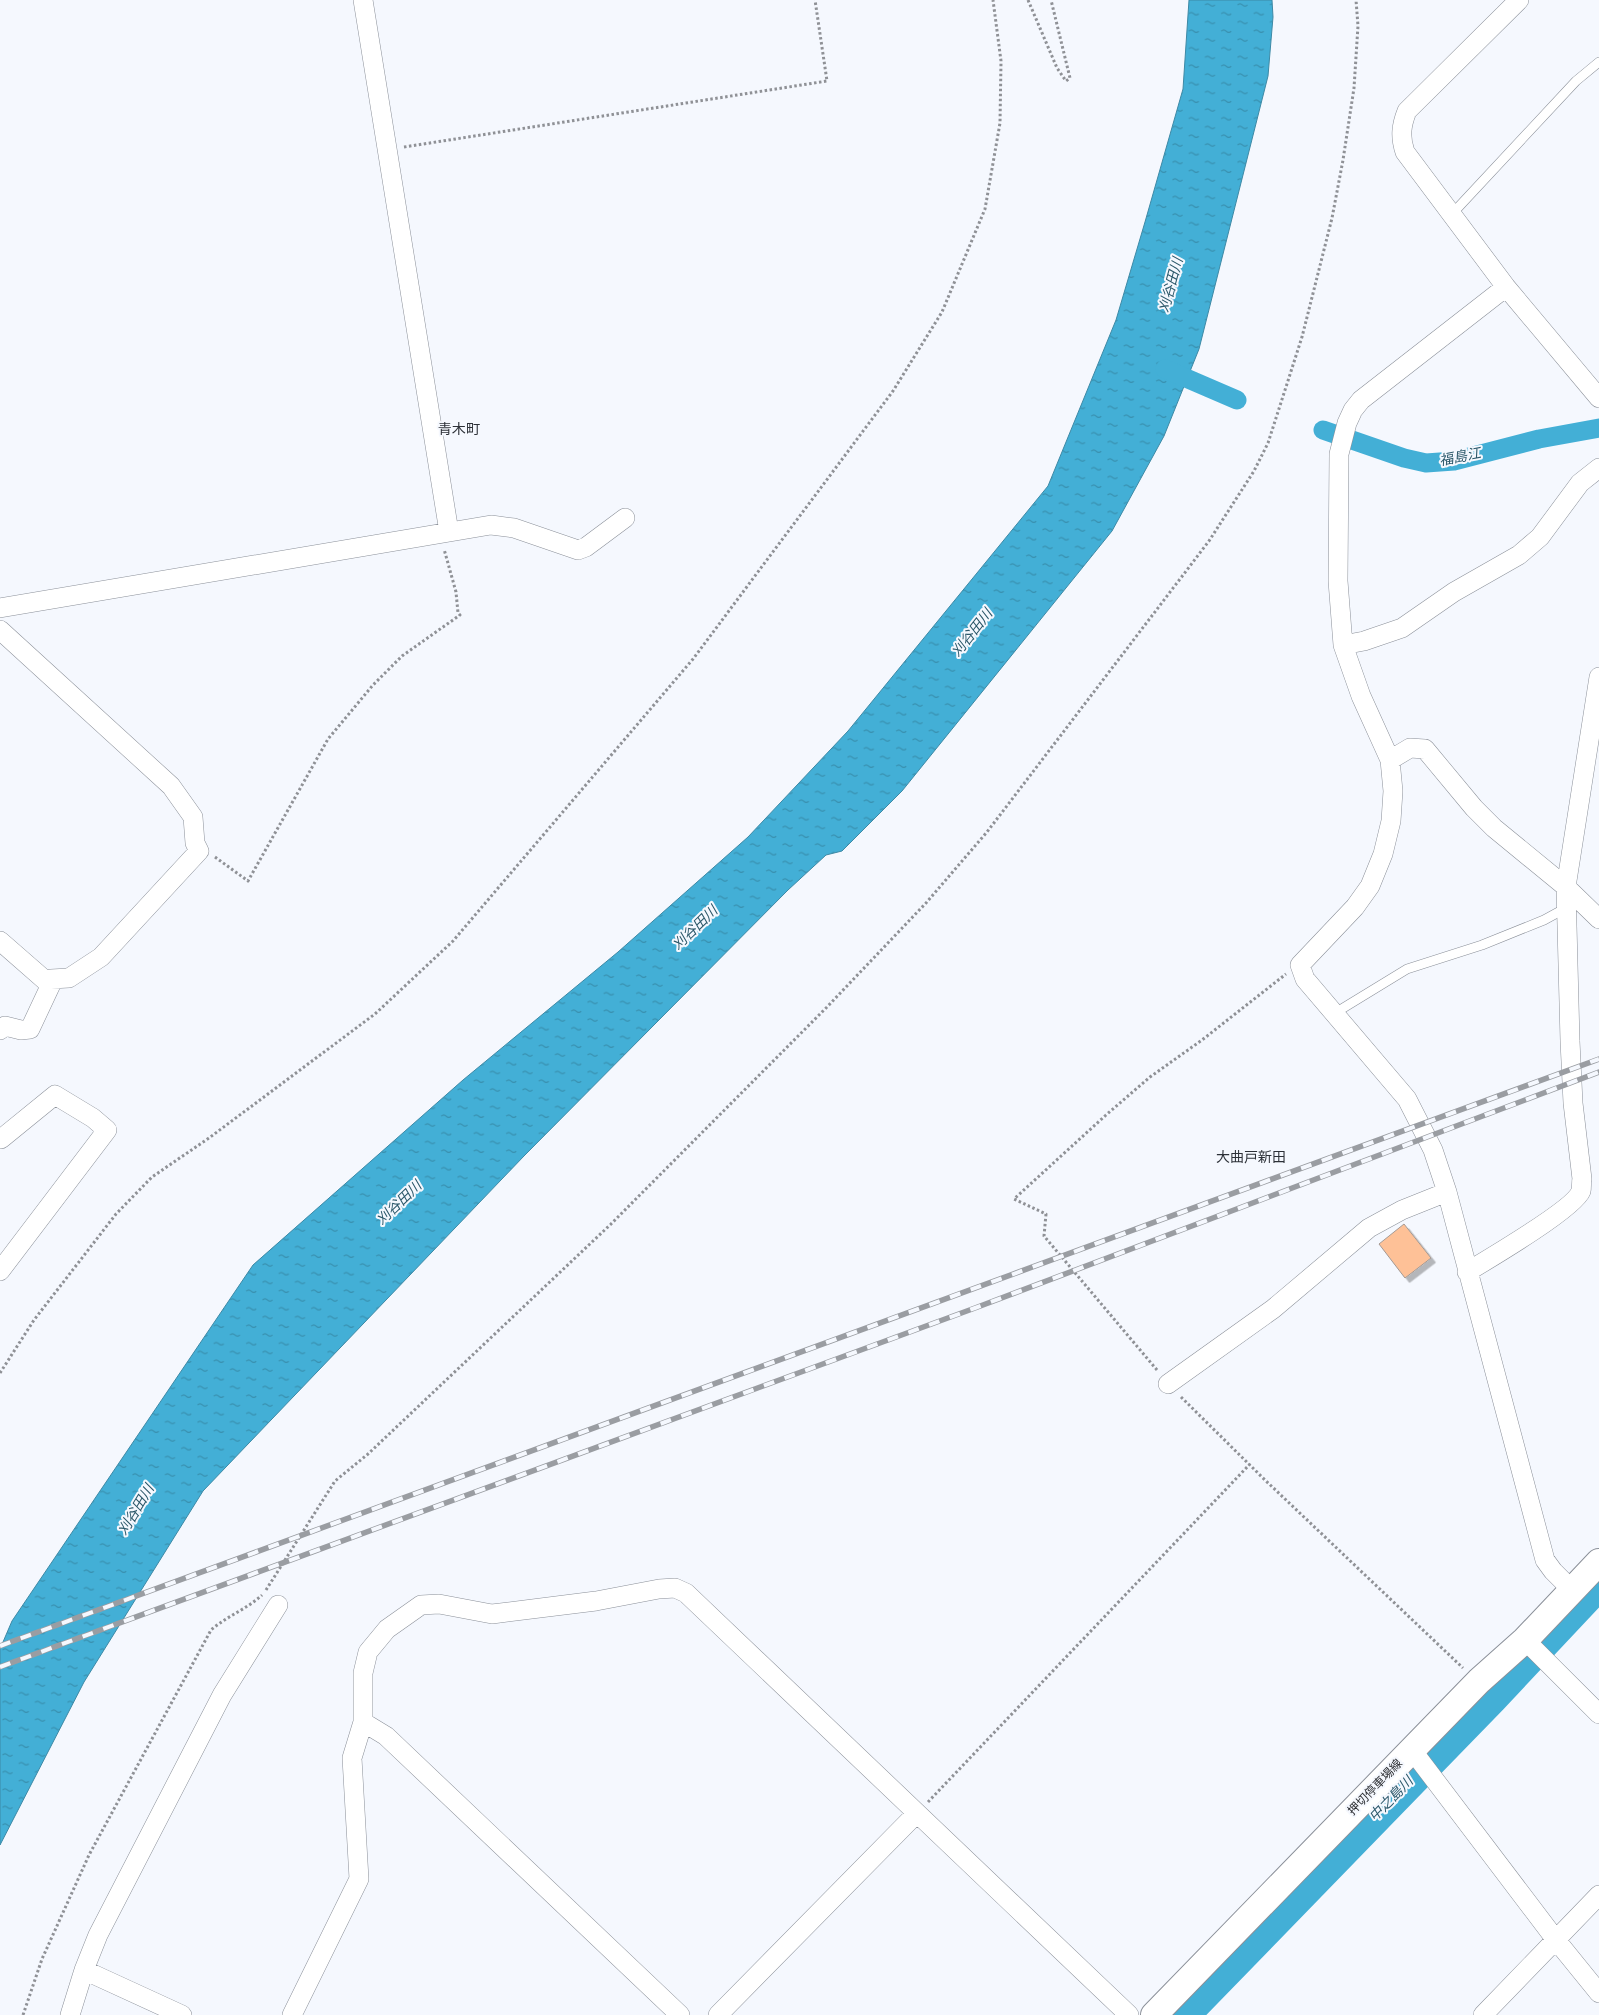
<svg xmlns="http://www.w3.org/2000/svg" width="1599" height="2015" viewBox="0 0 1599 2015" font-family="'Nunito Sans','Noto Sans JP',sans-serif">
	<style>
		.water { fill: url(#water-ripples); stroke: #3d89a5 }
		.lines { fill: none; stroke-linecap: round; stroke-linejoin: round }
		.canal { stroke: #43afd6; stroke-width: 19 }
		.river { stroke: #43afd6; stroke-width: 32 }
		.building { fill: #fec197; stroke: #a49a94; filter: url(#shadow) }
		.service-casing { stroke: #8b9099; stroke-width: 10 }
		.minor-casing { stroke: #8b9099; stroke-width: 20 }
		.secondary-casing { stroke: #8b9099; stroke-width: 28 }
		.path { stroke: #8f9196; stroke-width: 3; stroke-dasharray: 2.5 2.5; stroke-linecap: butt }
		.service { stroke: #fff; stroke-width: 9 }
		.minor { stroke: #fff; stroke-width: 19 }
		.secondary { stroke: #fff; stroke-width: 26 }
		.rail-casing { stroke: #9a9da2; stroke-width: 5.5 }
		.rail { stroke: #f5f8fe; stroke-width: 4; stroke-dasharray: 11; stroke-linecap: butt }
		.labels { text-anchor: middle; dominant-baseline: central; stroke-width: 4; stroke-linejoin: round; paint-order: stroke }
		.street-label { font-size: 12px; fill: #2e3034; stroke: #f5f8fe }
		.water-label { font-size: 14px; font-style: italic; fill: #2c586a; stroke: #f5f8fe }
		.neighbourhood-label { font-size: 14px; fill: #2c3037; stroke: #f5f8fe }
	</style>
	<defs>
		<pattern id="water-ripples" width="26" height="14" patternUnits="userSpaceOnUse" patternTransform="scale(1.25)"><rect width="26" height="14" fill="#43afd6"/><path d="M2 4q2-2 4 0t4 0M15 11q2-2 4 0t4 0" fill="none" stroke="#388fae"/></pattern>
		<filter id="shadow"><feDropShadow dx="4.5" dy="4.5" stdDeviation="0" flood-color="#0004"/></filter>
	</defs>
	<rect width="100%" height="100%" fill="#f5f8fe"/>
	<path class="water" d="M1189 0H1272L1273 17 1268 76 1199 349 1164 436 1112 531 902 791 842 851 826 855 788 890 524 1156 203 1491 84 1682 0 1845V1649L12 1621 253 1265 463 1080 618 952 748 837 848 731 1048 486 1116 320 1145 222 1183 89Z"/>
	<g class="lines">
		<path class="canal" d="M1165 369 1237 400
			M1323 430 1404 458 1426 463 1454 461 1539 439 1599 428"/>
		<path class="river" d="M1184 2015 1492 1698 1599 1584"/>
	</g>
	<path class="building" d="M1404 1224 1431 1258 1405 1278 1379 1244Z"/>
	<g class="lines">
		<defs>
			<path id="service" d="M1452 214 1576 81 1599 62
				M1335 1013 1407 969 1482 945 1544 920 1566 908"/>
			<path id="minor" d="M363 0 449 532
				M1519 0 1407 111C1401 126 1400 137 1405 152L1506 287 1599 398
				M1506 287 1361 400 1353 410 1347 423 1339 454 1338 581 1343 645 1361 696 1390 760 1393 791 1391 821 1383 854 1370 886 1355 907 1300 965 1305 979 1407 1099 1433 1150 1447 1192 1545 1560 1553 1571 1572 1590
				M0 608 491 525 514 528 578 550 586 547 625 518
				M0 630 171 786 193 817 195 843 199 851 101 957 69 978 51 979 47 982 0 941
				M1343 645 1364 641 1402 628 1454 592 1519 555 1540 537 1580 483 1599 468
				M1390 760 1410 748 1425 749 1474 808 1494 828 1566 887 1599 919
				M0 1030 5 1026 21 1030 30 1029 53 980
				M0 1138 1 1139 55 1095 93 1118 107 1130 0 1271
				M1467 1272C1487 1260 1575 1208 1581 1191 1582 1187 1581 1182 1582 1179L1573 1103 1570 1041 1566 887 1599 677
				M1168 1384 1273 1309 1369 1228 1402 1210 1447 1192
				M1525 1640 1599 1714
				M363 1722 386 1736 680 2015
				M1412 1750 1556 1940 1599 1993
				M84 1970 182 2015
				M70 2015 84 1970 98 1935 222 1695 278 1605
				M292 2015 359 1879 352 1758 363 1722V1673L368 1652 387 1629 421 1605 439 1604 492 1614 596 1601 659 1589 675 1588 686 1593 1129 2015
				M718 2015 917 1813
				M1483 2015 1599 1895"/>
			<path id="secondary" d="M1154 2015 1479 1681 1525 1640 1599 1562"/>
		</defs>
		<use href="#service" class="service-casing"/>
		<use href="#minor" class="minor-casing"/>
		<use href="#secondary" class="secondary-casing"/>
		<path class="path" d="M1028 0 1057 68 1066 81 1070 78 1051 0
			M404 147 827 81 815 0
			M215 857 248 881 328 739 373 685 402 656 460 615 458 613 456 592 444 549
			M1157 1370 1044 1236 1046 1214 1014 1199 1106 1115 1150 1077 1202 1040 1286 974
			M0 1373 34 1320 116 1214 152 1177 209 1138 375 1014 453 941 693 659 893 391 942 312 985 209 1000 123 1001 61 993 0
			M1181 1397 1265 1480 1463 1668
			M266 1590 335 1481 368 1454 611 1224 827 1007 926 903 987 832 1209 541 1254 471 1268 443 1302 337 1332 218 1343 160 1354 88 1358 26 1356 0
			M928 1802 1250 1464
			M23 2015 42 1959 89 1855 211 1630C227 1616 247 1609 262 1595"/>
		<use href="#service" class="service"/>
		<use href="#minor" class="minor"/>
		<use href="#secondary" class="secondary"/>
		<defs>
			<path id="rail" d="M0 1646 1599 1059
				M0 1667 975 1308 1599 1072"/>
		</defs>
		<use href="#rail" class="rail-casing"/>
		<use href="#rail" class="rail"/>
	</g>
	<g class="labels">
		<g class="street-label">
			<text transform="translate(1375 1787) rotate(-46)">押切停車場線</text>
		</g>
		<g class="water-label">
			<text transform="translate(1171 285) rotate(-75)">刈谷田川</text>
			<text transform="translate(1460 457) rotate(-11)">福島江</text>
			<text transform="translate(972 633) rotate(-52)">刈谷田川</text>
			<text transform="translate(695 928) rotate(-44)">刈谷田川</text>
			<text transform="translate(399 1203) rotate(-44)">刈谷田川</text>
			<text transform="translate(136 1510) rotate(-59)">刈谷田川</text>
			<text transform="translate(1391 1799) rotate(-46)">中之島川</text>
		</g>
		<g class="neighbourhood-label">
			<text x="459" y="429">青木町</text>
			<text x="1251" y="1157">大曲戸新田</text>
		</g>
	</g>
</svg>
